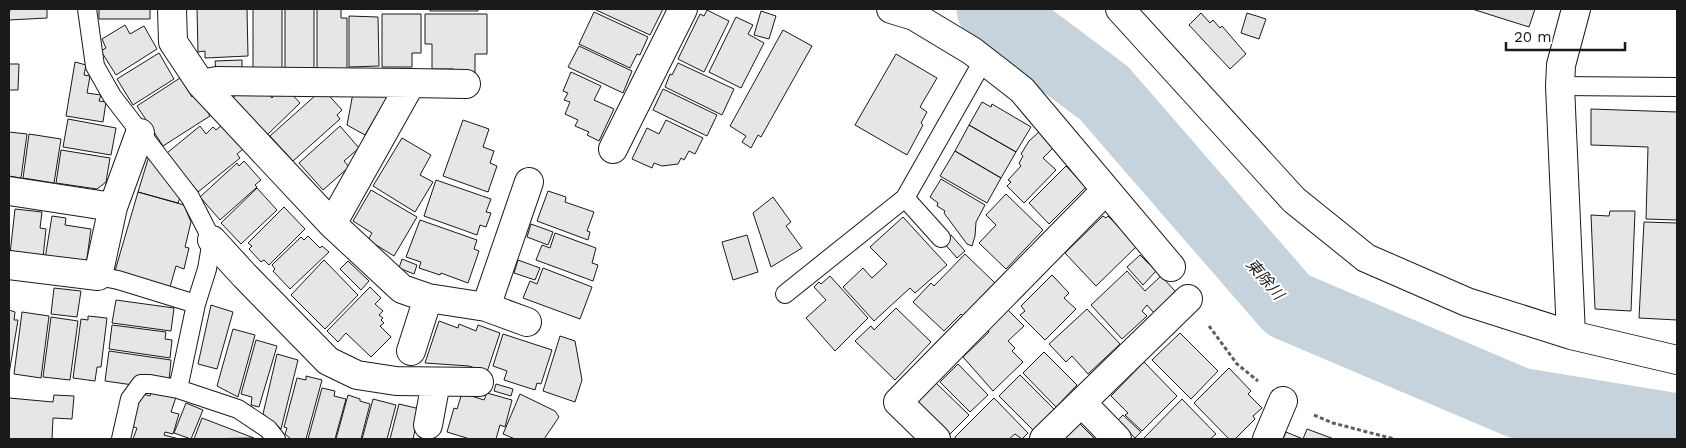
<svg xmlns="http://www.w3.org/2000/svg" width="1686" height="448" viewBox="0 0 1686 448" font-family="'Work Sans','Noto Sans JP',sans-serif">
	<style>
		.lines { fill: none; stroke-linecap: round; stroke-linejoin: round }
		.river { stroke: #c6d2dc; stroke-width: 71 }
		.building { fill: #e6e6e6; stroke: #1a1a1a }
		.lane-casing { stroke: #1a1a1a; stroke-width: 20 }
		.street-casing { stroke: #1a1a1a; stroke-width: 30 }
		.path { stroke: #5f5f5f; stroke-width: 3; stroke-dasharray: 4 2.5; stroke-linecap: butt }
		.lane { stroke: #fff; stroke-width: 18 }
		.street { stroke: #fff; stroke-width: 28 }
		.power { stroke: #c62828; stroke-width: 1; stroke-dasharray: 18 4 2.5 4; stroke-linecap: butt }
		.labels { text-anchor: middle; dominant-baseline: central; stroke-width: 4; stroke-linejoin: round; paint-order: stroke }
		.water-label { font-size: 16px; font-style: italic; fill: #1a1a1a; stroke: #fff }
	</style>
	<rect width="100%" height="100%" fill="#fff"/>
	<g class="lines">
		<path class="river" d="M992 9 1104 93 1288 305 1519 403 1677 429"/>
	</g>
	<path class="building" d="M9 9H47V18L9 20Z
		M99 9H150V19H99Z
		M197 9H247L248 56 205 58V51L198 52Z
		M253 9H282V71H253Z
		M285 9H314V69H285Z
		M317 9H341V18H347V71L317 72Z
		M430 9H478V11H430Z
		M594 9H663L650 35Z
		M1472 9H1535L1529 27Z
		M707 10 729 21 704 72 678 59 700 14 704 16Z
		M761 11 776 16 769 39 754 35Z
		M594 12 648 37 640 55 637 54 630 68 579 44Z
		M1201 13 1210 23 1213 20 1220 28 1222 26 1246 54 1230 69 1189 25Z
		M1247 13 1266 19 1259 39 1241 33Z
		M382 14H421V53H412V67H382Z
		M425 14H487V54H475V74H454V69H432V44H425Z
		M349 16 378 17 379 66 349 67Z
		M736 17 753 25 748 34 764 43 741 88 709 72Z
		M125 25 130 34 144 26 157 49 116 75 101 51 106 48 102 39Z
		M783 30 812 46 761 137 758 135 751 148 742 142 746 136 730 126Z
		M579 46 632 71 623 93 568 67Z
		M159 53 174 79 133 105 117 79Z
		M896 54 937 78 920 107 927 112 921 123 923 125 907 155 855 125Z
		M242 60V72L216 73 215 61Z
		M75 62 86 65 84 75 90 76 87 93 101 95 99 101 106 102 103 122 66 116Z
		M678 63 734 89 722 115 665 87 670 74 672 75Z
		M9 64H19L18 90H9Z
		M571 72 601 86 594 100 614 109 599 141 587 135 589 132 575 126 578 120 565 114 570 102 564 100 568 93 563 91Z
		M180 78 192 97 194 95 197 100 200 99 210 116 163 146 137 106Z
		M663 89 717 115 707 136 653 110Z
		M245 90 249 95 254 90 259 95 264 90 272 98 280 90 289 91 300 103 267 135 233 98 240 91Z
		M325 91 342 110 337 115 340 119 293 161 270 136 317 94 319 96Z
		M353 93 389 94 365 135 347 125Z
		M982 102 991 107 992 104 1031 127 1016 152 969 125Z
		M1591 109 1677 112V220L1646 219 1648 147 1591 145Z
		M68 119 116 128 111 155 63 147Z
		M463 120 489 129 483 147 494 151 490 163 497 166 488 192 443 176Z
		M666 120 703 138 695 154 689 151 684 160 681 158 678 164 662 166 654 163 652 168 632 159 647 128 659 134Z
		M222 125 243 149 237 154 240 158 198 192 167 153 200 126 206 134 213 127 216 130Z
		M969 125 1016 152 1001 178 955 151Z
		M340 126 359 148 344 161 349 167 323 190 299 163Z
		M1040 131 1053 148 1043 158 1056 170 1024 203 1007 186 1011 182 1008 180 1021 166 1019 163 1023 156 1021 154 1029 141Z
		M9 132 27 134 21 178 9 176Z
		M29 134 61 139 54 183 23 178Z
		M402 138 431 155 420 175 433 182 415 212 373 186Z
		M61 150 110 158 106 182 97 189 56 183Z
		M955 151 1001 178 987 203 940 176Z
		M149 156 180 198 178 203 138 192Z
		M244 161 261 180 255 185 257 187 220 220 200 197 237 163 239 166Z
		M1066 166 1086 187 1049 224 1029 203Z
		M941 179 985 205 976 222 975 236 972 246 967 244 944 213 945 211 937 206 938 203 930 197Z
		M436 180 491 199 486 212 491 213 486 227 480 225 477 235 424 216Z
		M257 188 277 210 241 244 221 223Z
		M371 190 417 217 394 256 368 240 372 233 353 221Z
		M548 191 566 197 565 202 594 212 587 231 590 232 588 240 537 221Z
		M138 192 184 205 191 222 185 247 189 248 184 269 176 266 170 287 115 271Z
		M1006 194 1043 230 1006 269 979 243 996 225 986 215Z
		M773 197 791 222 786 226 802 248 771 267 753 213Z
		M284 207 305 229 269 265 264 260 261 262 249 249 252 246 248 243Z
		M15 209 42 212 40 228 46 229 43 258 10 254Z
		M1610 211H1635L1631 311 1595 309 1591 215 1609 216Z
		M52 216 66 218 65 225 91 229 86 265 45 259Z
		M1103 216 1106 218 1108 216 1137 246 1096 286 1065 253Z
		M903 217 947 265 915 293 910 288 874 321 843 287 863 268 872 278 887 264 870 247Z
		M420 220 477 240 474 249 479 251 468 283 441 273 440 275 419 268 421 262 406 257Z
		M1644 222 1677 223V320L1639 318Z
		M531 224 553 232 548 245 527 237Z
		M555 233 596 248 592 263 598 265 593 281 536 260 542 245 550 248Z
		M747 235 758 272 733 280 722 242Z
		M951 235 965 251 957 258 943 242Z
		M308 236 320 248 322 246 329 252 290 289 273 271 275 269 272 265 301 237 304 240Z
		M965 254 995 283 963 316 961 314 944 331 913 302 931 283 934 286Z
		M1140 255 1156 271 1143 285 1127 267Z
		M402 259 417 265 414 274 399 268Z
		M324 260 358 295 325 329 291 295Z
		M518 260 540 268 535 280 514 273Z
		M348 261 369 281 361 290 340 269Z
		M543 268 592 287 580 319 523 298 530 281 537 284Z
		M1127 271 1145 291 1161 276 1176 292 1154 313 1147 305 1142 311 1147 316 1122 339 1091 305Z
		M1052 275 1069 293 1064 298 1076 309 1045 340 1020 315 1025 311 1021 306Z
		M830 276 868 318 835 351 806 318 826 300 814 287 819 282 821 284Z
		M370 287 381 298 375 304 383 311 379 315 383 318 381 320 384 323 380 326 391 337 371 357 346 333 338 342 327 331Z
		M54 288 81 291 77 317 51 314Z
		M116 300 174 308 171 331 112 323Z
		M211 305 233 312 217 369 198 364Z
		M896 308 931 342 895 380 855 341 871 326 874 330Z
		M1007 309 1024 326 1008 341 1015 348 1012 351 1023 362 993 391 963 357 989 332 987 329Z
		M1087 309 1120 344 1088 374 1072 356 1066 362 1049 344Z
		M9 310 15 312 14 320H18L9 374Z
		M22 312 49 316 41 378 14 374Z
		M88 316 107 318 101 367H97L95 381 73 378 81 319 88 320Z
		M51 317 78 321 70 380 43 377Z
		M439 321 458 328 459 324 476 331 478 325 500 333 487 372 469 366 425 363Z
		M112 325 166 332 165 339 172 340 170 358 109 349Z
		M233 329 255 335 238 397 217 386Z
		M1180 333 1218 371 1191 399 1152 360Z
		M503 334 552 350 541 384 537 383 535 390 504 380 507 371 493 366Z
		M560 336 575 341 582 380 575 402 543 391Z
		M256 340 277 346 259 407 251 405 252 397 241 394Z
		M109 351 171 360 169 381 133 385 105 381Z
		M1044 352 1077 385 1056 407 1023 373Z
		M277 354 298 360 281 429 263 414Z
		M1144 362 1177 396 1142 431 1125 415 1128 413 1111 396Z
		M958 364 988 395 970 412 940 382Z
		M1229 368 1251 391 1248 394 1262 408 1253 416 1255 419 1235 439H1229L1194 403Z
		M1020 375 1054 409 1033 430 999 396Z
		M306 376 322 380 306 439H291L285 434 287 428 284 427 297 378 306 380Z
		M936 383 969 415 950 434 918 402Z
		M496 384 513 389 511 396 494 391Z
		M322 388 335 391 334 396 346 399 335 439H308Z
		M152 390 176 397 171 412 179 414 173 434 165 432 164 435 179 439H133L137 428 131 426 140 393 150 396Z
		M462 393 484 400 487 393 512 400 505 427 500 425 496 439H470L447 432 454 408 457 409Z
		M520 394 555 411 559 417 544 439H515L503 434Z
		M54 395 74 396 72 419 53 418 52 439H9V398L53 402Z
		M348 395 360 399V401L370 404 361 439H336Z
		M994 398 1028 433 1022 439 1015 434 1009 439H956L955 437Z
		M373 399 396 405 387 439H362Z
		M1182 399 1216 434 1210 439H1143Z
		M186 403 203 410 191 439 174 433Z
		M399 404 420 409 413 439H390Z
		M1123 415 1141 432 1135 438 1118 420Z
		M202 418 254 438 194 439Z
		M1079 423 1095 439H1059Z
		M1307 429 1334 439H1283L1286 432 1303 439Z"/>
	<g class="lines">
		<defs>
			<path id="lane" d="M87 9 95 66 112 96 190 197 212 240 207 269 196 304 178 389
				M1560 86 1677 87
				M905 198 941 238
				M98 276 118 280 196 304
				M785 294 905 198 983 61
				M121 439 130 399 141 384H150L178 389 238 409 268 429 276 439"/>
			<path id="street" d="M172 9 173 42 201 84 332 224 402 289 428 298 486 307 527 322
				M891 9 914 16 972 51 1022 90 1171 267
				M1120 9 1294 200 1366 258 1467 302 1571 335 1677 360
				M411 83 466 84
				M201 84 217 81 411 83 332 224
				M613 149 683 9
				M9 191 113 207 140 133
				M212 240 244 275 328 361 357 375 396 381 479 382
				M9 265 98 276 113 207
				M486 307 529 182
				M1571 335 1560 86 1561 65 1576 9
				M411 351 428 298
				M1082 403 1117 439
				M428 425 436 382
				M936 439 898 402 1106 190
				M1044 439 1188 299
				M1267 439 1283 401"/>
		</defs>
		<use href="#lane" class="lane-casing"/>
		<use href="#street" class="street-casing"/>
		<path class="path" d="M1209 326 1237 364 1258 381
			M1314 415 1333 423 1394 439"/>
		<use href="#lane" class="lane"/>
		<use href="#street" class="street"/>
		<path class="power" d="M9 12 11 9"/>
	</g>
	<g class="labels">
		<g class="water-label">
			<text transform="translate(1265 279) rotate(49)">東除川</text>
		</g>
	</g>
	<rect width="1686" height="448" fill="none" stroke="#1a1a1a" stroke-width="20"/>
	<path d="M1506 42v8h119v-8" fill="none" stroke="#1a1a1a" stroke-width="2.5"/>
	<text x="1514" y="42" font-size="15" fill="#1a1a1a" stroke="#ffffff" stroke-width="4" paint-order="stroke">20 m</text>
</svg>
